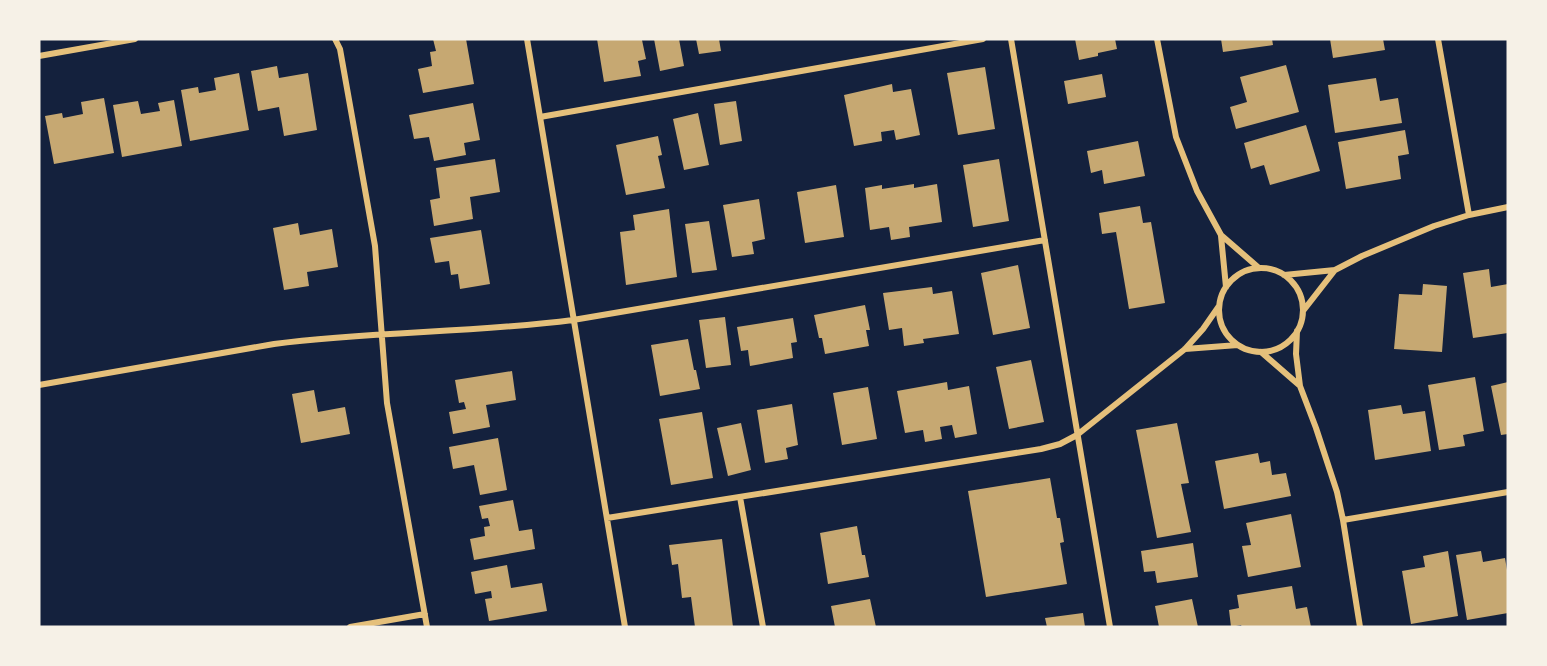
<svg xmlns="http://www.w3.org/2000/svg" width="1547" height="666" viewBox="0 0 1547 666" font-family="Georgia,serif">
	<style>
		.building { fill: #c6a872 }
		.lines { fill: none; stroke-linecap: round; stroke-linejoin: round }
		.minor { stroke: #e5c07b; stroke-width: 6 }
	</style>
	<rect width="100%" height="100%" fill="#14213d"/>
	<path class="building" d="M433 39H466L474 84 423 93 418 69 432 66 430 52 436 51Z
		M597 39 642 40 646 59 638 61 641 76 604 82Z
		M654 39H679L684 66 660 71Z
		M696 39H719L721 51 699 54Z
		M1075 39H1115L1117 49 1098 53V56L1079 60Z
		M1221 39H1272L1273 45 1223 52Z
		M1330 39H1383L1385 50 1333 58Z
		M1286 65 1299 112 1236 129 1230 107 1247 102 1240 77Z
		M277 66 279 78 308 73 317 130 284 136 279 107 258 111 251 71Z
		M985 67 995 129 958 135 947 73Z
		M239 73 249 130 190 141 181 90 198 87 199 93 216 90 214 78Z
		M1102 74 1106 97 1068 104 1064 81Z
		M1376 78 1380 101 1398 98 1402 123 1335 133 1328 85Z
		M892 84 893 92 911 89 920 135 896 140 894 130 881 132 882 141 854 146 844 95Z
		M104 98 114 153 54 164 45 116 62 113 63 118 83 114 81 102Z
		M174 100 182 146 122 157 113 105 138 101 141 114 160 111 158 103Z
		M736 101 742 141 720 145 714 104Z
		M473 103 480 140 464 143 466 155 434 161 429 137 414 139 409 115Z
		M698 113 709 165 684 170 673 119Z
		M1306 125 1320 171 1270 185 1264 165 1251 169 1244 143Z
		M1405 130 1409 154 1398 156 1401 179 1346 189 1338 142Z
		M658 136 662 155 658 156 665 188 626 195 616 145Z
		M1138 141 1145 176 1104 184 1102 170 1091 173 1087 151Z
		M495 159 500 192 470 197 473 219 434 226 430 200 440 198 436 168Z
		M999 159 1009 221 973 227 963 165Z
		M914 184V188L937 184 942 222 909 227 910 237 891 240 889 227 870 230 865 188 882 185V189Z
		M836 185 844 237 805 243 797 192Z
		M759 199 765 239 752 242 754 254 732 257 723 205Z
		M1140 206 1143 223 1151 222 1165 303 1129 309 1116 232 1102 234 1099 213Z
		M669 209 677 277 626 285 620 232 635 230 633 215Z
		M709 221 717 270 692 273 685 224Z
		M298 223 300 235 332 229 338 267 307 272 309 286 284 290 273 228Z
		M481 230 490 284 460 289 458 274 451 275 449 261 435 263 430 238Z
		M1018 265 1030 328 993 335 981 273Z
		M1489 269 1491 287 1508 284V333L1473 338 1463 273Z
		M1423 284 1447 286 1442 352 1394 349 1399 294 1422 295Z
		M932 287 933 294 952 291 959 334 923 339 924 343 904 346 902 328 889 330 883 293Z
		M865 305 870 330H866L869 346 825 354 822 338H819L814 315Z
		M725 317 731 365 706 368 699 320Z
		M793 318 797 342 791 343 793 358 750 366 748 350 741 351 737 327Z
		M688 339 694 370H696L700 389 660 396 651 345Z
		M1031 360 1044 422 1009 429 996 367Z
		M512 371 516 400 486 405 490 427 453 434 449 412 466 409 464 402 459 403 455 380Z
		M1475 377 1484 431 1463 435 1465 446 1439 450 1428 385Z
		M947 382 948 390 969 386 977 434 955 438 952 425 940 427 942 439 925 442 923 430 905 433 897 391Z
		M1508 382V434L1501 435 1491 386Z
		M868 387 877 439 842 445 833 393Z
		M314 390 318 412 345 407 350 434 301 443 292 394Z
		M792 404 798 445 786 448 788 459 765 463 757 410Z
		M1401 405 1403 414 1425 411 1431 451 1375 460 1368 410Z
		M702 412 713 478 671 485 659 419Z
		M741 423 751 470 728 476 717 428Z
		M1177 423 1189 483 1181 484 1191 532 1157 538 1136 430Z
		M498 438 507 490 480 495 474 465 453 469 449 447Z
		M1258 453 1260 463 1270 461 1272 475 1286 473 1291 496 1224 509 1215 461Z
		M1050 478 1057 518H1060L1064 542 1060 543 1067 584 986 597 968 491Z
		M513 500 519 531 532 529 535 549 474 560 470 539 485 536 484 527 490 526 488 518 482 519 479 506Z
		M1291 514 1301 567 1248 577 1242 546 1251 545 1246 523Z
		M857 526 862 555H865L869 577 828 584 820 533Z
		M722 539 733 627H695L691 597 682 598 678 564 672 565 669 545Z
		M1193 543 1198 577 1157 583 1155 571 1144 572 1141 551Z
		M1448 551 1458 616 1411 624 1402 571 1425 567 1423 556Z
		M1481 551 1483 562 1505 558 1508 576V613L1467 620 1456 555Z
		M507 565 511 588 542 583 547 611 489 621 485 599 492 598 491 591 475 594 471 572Z
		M1292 586 1296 609 1307 607 1311 627H1242L1241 625 1231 627 1229 610 1239 608 1237 595Z
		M870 599 876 627H835L831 606Z
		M1192 599 1198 627H1159L1155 606Z
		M1083 613 1085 627H1047L1045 618Z"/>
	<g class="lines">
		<path class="minor" d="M335 39 340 49 375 246 387 403 427 627
			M527 39 625 627
			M1011 39 1110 627
			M1157 39 1176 137 1197 191 1221 235 1259 268
			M1438 39 1469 215
			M39 56 135 39
			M540 117 983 39
			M1221 236 1226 287
			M1219 310a42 42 0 1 1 84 0a42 42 0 1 1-84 0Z
			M1284 275 1335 270 1362 256 1434 226 1469 215 1508 207
			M1303 311 1335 270
			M1297 331 1296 354 1300 386 1316 428 1337 492 1343 520 1360 627
			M1185 349 1238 345
			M1261 352 1299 385
			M39 385 274 344C373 331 474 333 573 320L1045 240
			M740 497 763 627
			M607 518 1041 449 1060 444 1077 435 1185 349 1203 329 1219 306
			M1343 520 1508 492
			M350 627 425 614"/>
	</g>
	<rect width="1547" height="666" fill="none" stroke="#f6f1e7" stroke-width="81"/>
</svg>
